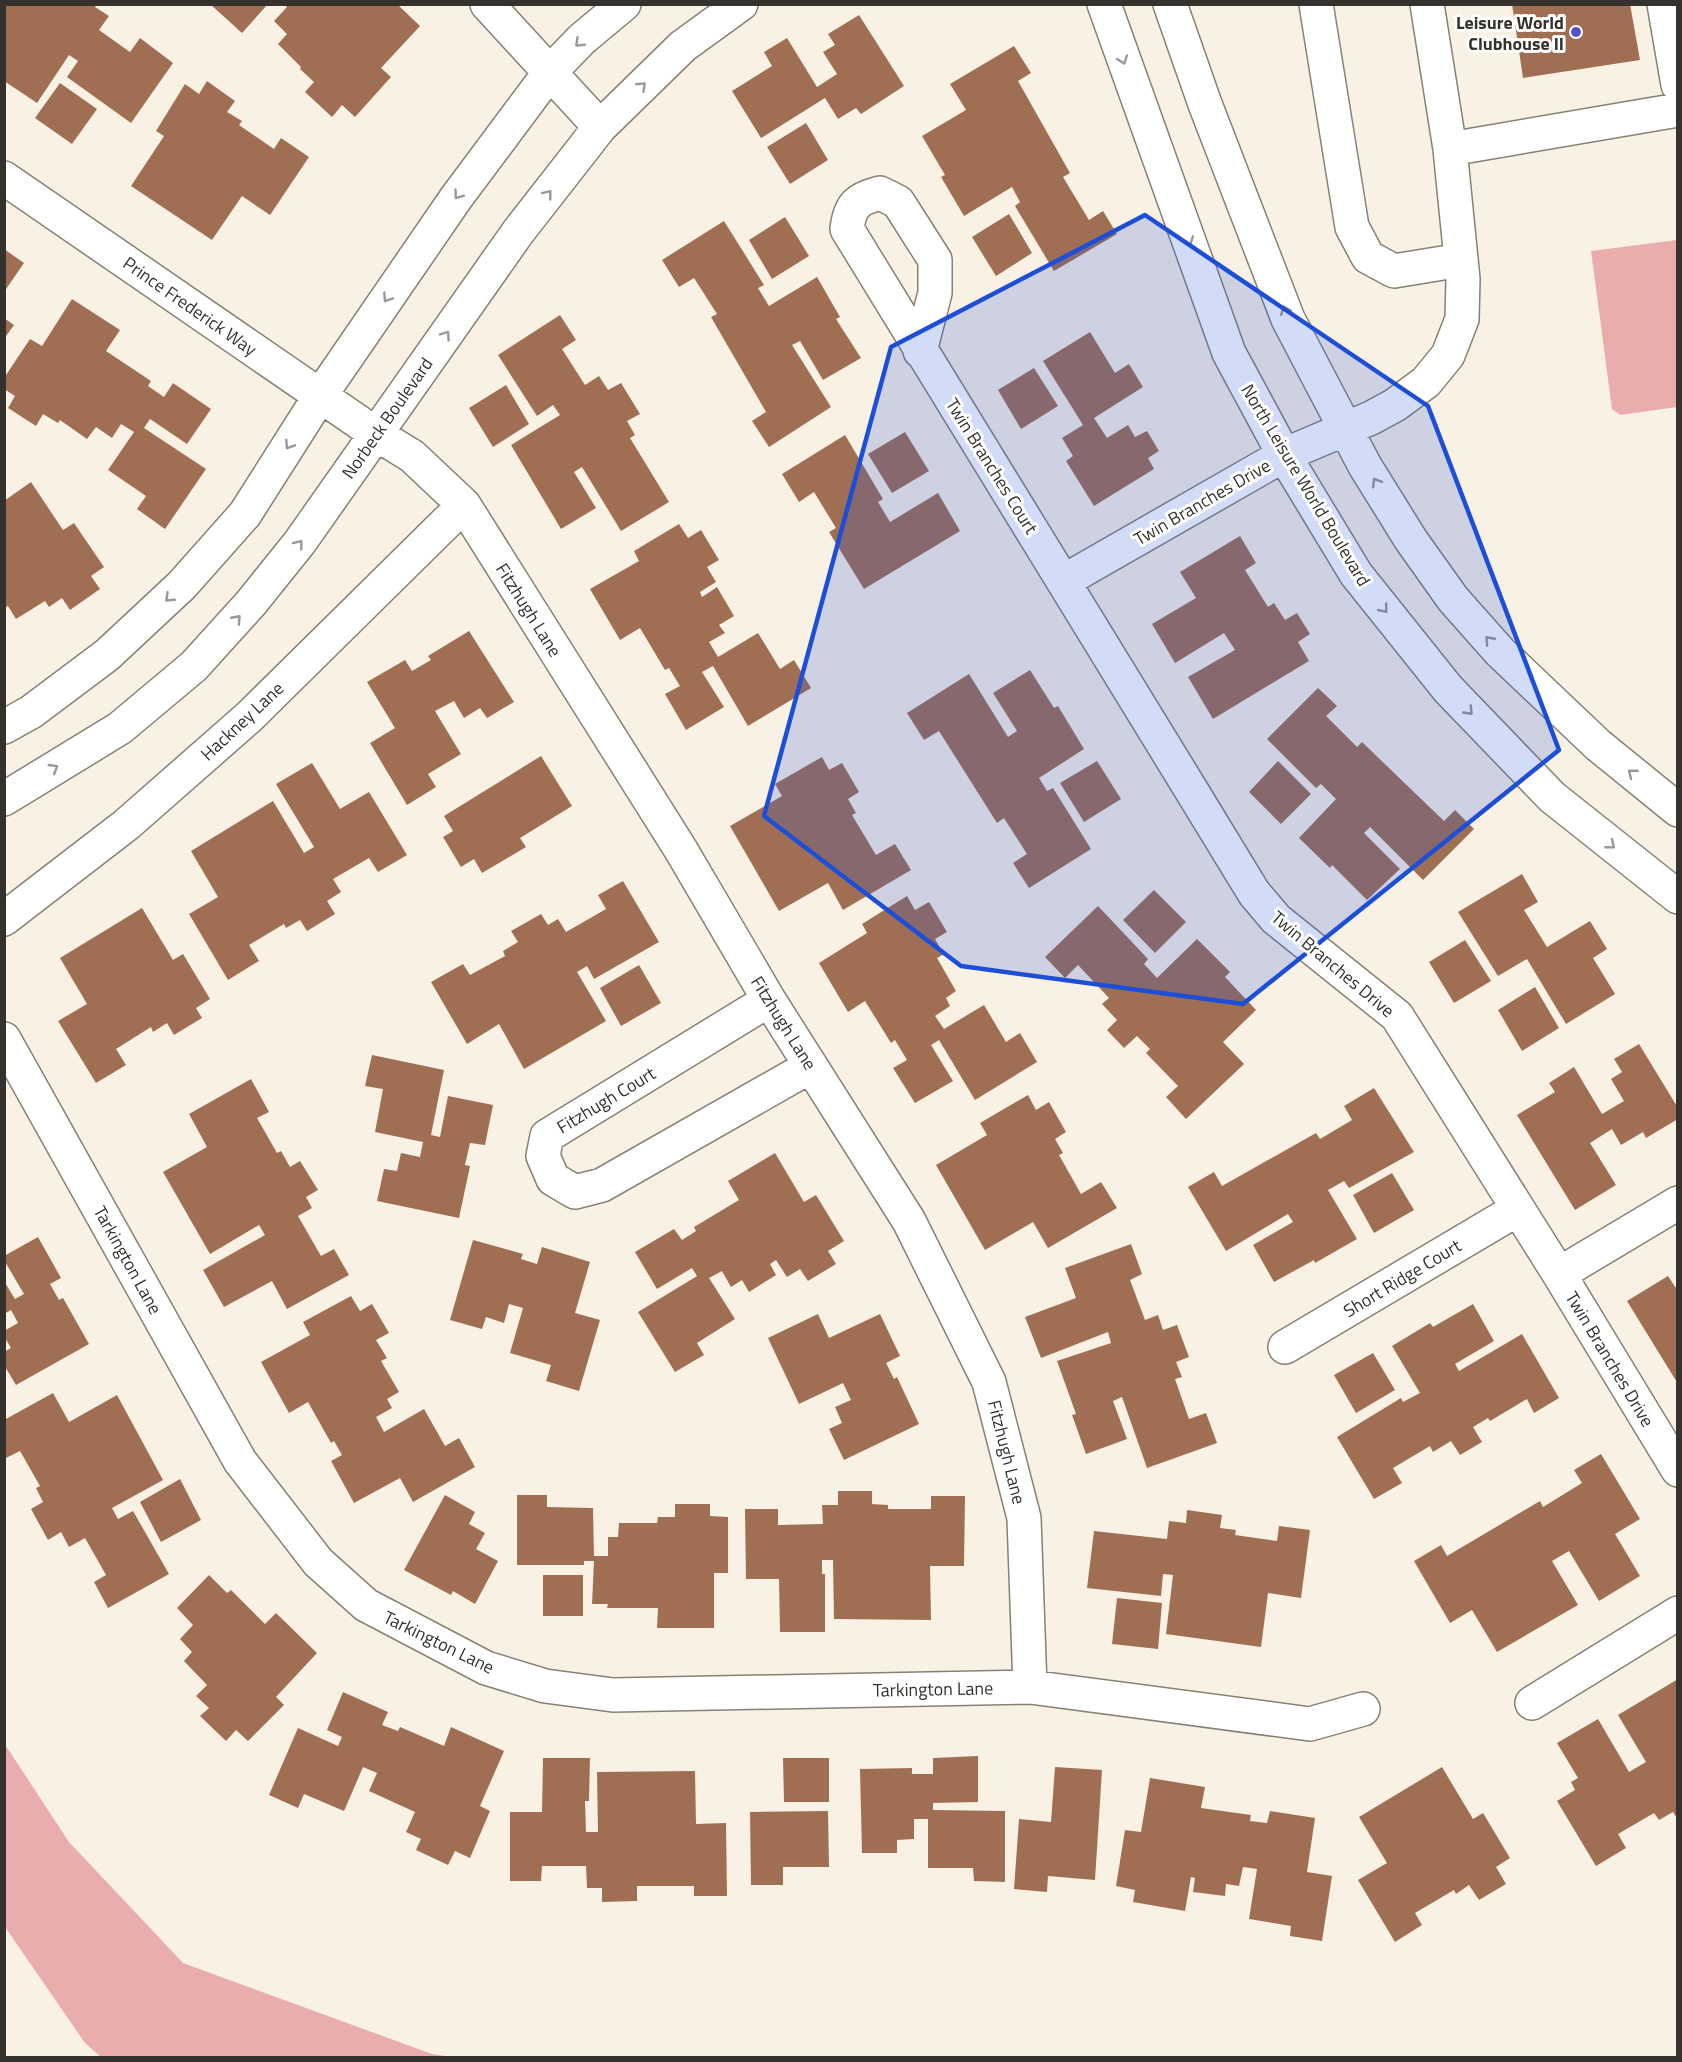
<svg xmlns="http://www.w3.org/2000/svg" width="1682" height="2062" viewBox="0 0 1682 2062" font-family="'Titillium Web',sans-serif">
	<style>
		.green { fill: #eaadae }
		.building { fill: #a06f53 }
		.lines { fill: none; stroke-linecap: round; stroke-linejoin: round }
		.minor-casing { stroke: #878175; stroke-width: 36 }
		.minor { stroke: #fff; stroke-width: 33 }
		.oneway { stroke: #9a9896 }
		.marked { fill: #1d4ed8; fill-opacity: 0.2; stroke: #1d4ed8; stroke-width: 4.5; stroke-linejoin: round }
		.poi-dot { fill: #5250c7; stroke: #fff; stroke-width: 2 }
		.labels { text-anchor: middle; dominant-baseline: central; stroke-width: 6; stroke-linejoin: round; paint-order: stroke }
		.poi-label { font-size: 18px; font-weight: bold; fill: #35322d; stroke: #fff; text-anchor: end }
		.street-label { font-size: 18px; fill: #35322d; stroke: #fff }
	</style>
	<rect width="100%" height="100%" fill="#f9f2e4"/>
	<path class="green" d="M1677 240V407L1620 415 1612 409 1591 251Z
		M4 1743 69 1842 183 1963 432 2054 452 2057H101L85 2043 5 1927Z"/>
	<path class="building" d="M4 4H97L95 7 109 16 99 30 130 52 140 38 173 63 131 123 67 77 78 61 69 55 37 103 4 81Z
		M210 4H268L242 33Z
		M283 4H397L420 26 381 68 391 77 355 117 342 105 332 117 305 92 314 82 300 69 301 67 278 44 287 34 274 21 287 7Z
		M1512 4H1630L1640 60 1523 78Z
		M859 15 904 86 861 114 856 108 838 119 825 98 761 138 732 91 772 66 764 52 787 38 817 87 837 74 823 52 835 45 828 34Z
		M1014 46 1031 73 1018 81 1070 173 1063 177 1089 220 1103 211 1117 234 1054 271 1015 206 1020 202 1012 187 964 216 941 177 945 175 922 136 966 110 950 84Z
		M207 81 235 101 227 112 242 121 239 125 274 149 281 138 309 157 270 215 242 196 212 240 131 186 164 136 156 131 185 84 199 94Z
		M60 83 97 109 72 144 35 118Z
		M806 123 828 160 790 184 767 147Z
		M1009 214 1032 253 996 276 972 237Z
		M785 217 809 256 772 279 749 240Z
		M724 221 764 285 758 288 769 306 817 277 840 317 836 319 861 358 823 380 800 341 792 345 831 407 769 447 752 421 766 412 711 317 717 314 694 278 679 287 662 260Z
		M4 249 24 263 4 292Z
		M72 299 120 330 106 351 151 381 148 386 164 397 173 383 211 409 187 444 150 419 144 428 206 469 165 529 137 509 146 496 108 470 134 432 121 424 112 438 96 427 87 439 60 420 58 423 43 414 36 426 8 408 15 396 4 389V378L30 339 42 346Z
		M560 315 576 340 562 349 585 385 599 376 608 390 621 383 640 414 627 421 635 435 630 438 669 502 621 531 582 467 574 472 596 508 561 529 511 445 560 415 553 405 537 416 498 355Z
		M4 318 14 325 4 339Z
		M1090 332 1115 373 1129 364 1143 387 1094 418 1107 438 1128 425 1135 437 1147 431 1159 451 1148 458 1154 469 1094 506 1066 461 1073 456 1062 438 1083 425 1043 361Z
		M1034 368 1058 406 1021 429 998 390Z
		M506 385 529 424 493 447 469 408Z
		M905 432 929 471 892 493 868 454Z
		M845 435 883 499 878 502 890 522 938 493 960 531 864 589 829 532 836 528 814 492 799 502 782 474Z
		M31 482 63 530 74 523 104 567 91 576 100 589 70 610 62 598 49 607 45 601 16 619 8 606 4 608V501Z
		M679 524 688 538 701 530 719 560 707 567 716 582 700 592 702 597 717 587 734 616 719 625 725 633 709 642 718 657 758 633 780 669 794 660 811 688 748 726 713 666 702 672 724 707 686 730 665 694 680 686 669 668 665 670 640 628 620 640 590 589 639 561 634 551Z
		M1240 536 1256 563 1245 570 1268 607 1274 603 1285 620 1297 613 1310 634 1298 642 1309 661 1213 719 1188 677 1235 650 1224 633 1175 663 1152 624 1196 598 1180 572Z
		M469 631 514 702 487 718 480 708 464 718 454 701 435 711 461 754 428 774 436 787 407 805 370 743 395 728 367 682 405 660 412 671 431 660 428 656Z
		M1030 670 1054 708 1058 706 1084 749 1039 778 1047 791 1053 788 1091 849 1029 888 1013 863 1027 854 1004 818 997 823 939 731 924 740 907 713 969 674 1008 737 1017 731 993 693Z
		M1318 688 1337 706 1326 716 1357 747 1362 742 1444 821 1455 810 1474 829 1423 880 1370 827 1364 833 1400 869 1367 900 1332 865 1330 868 1299 838 1336 799 1321 784 1316 788 1267 739Z
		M541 756 572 806 520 838 526 847 482 873 474 859 461 867 443 837 453 831 444 816Z
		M822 757 829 770 842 763 859 792 848 799 856 813 852 815 876 855 895 844 911 870 843 910 828 883 779 911 730 826 782 796 775 784Z
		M1097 761 1121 799 1084 822 1060 783Z
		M1278 761 1311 794 1281 824 1249 792Z
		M312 763 340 809 369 792 407 855 378 872 369 858 333 879 341 892 327 901 335 914 307 931 300 920 286 928 284 924 249 945 259 961 228 980 189 914 218 897 191 851 273 801 304 853 314 847 276 784Z
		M1522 874 1538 902 1524 910 1547 947 1590 921 1607 949 1593 958 1615 994 1566 1024 1527 959 1498 976 1458 912Z
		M623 881 659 942 594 979 587 966 577 972 606 1021 524 1069 499 1024 467 1044 431 982 463 964 470 975 505 956 503 951 518 942 511 931 541 914 548 925 558 919 566 932 606 909 598 895Z
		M1154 890 1186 922 1155 953 1123 920Z
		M907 896 915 910 929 902 947 932 935 939 944 954 937 958 956 991 946 998 950 1006 935 1016 944 1029 984 1005 1006 1042 1020 1033 1037 1062 975 1100 939 1040 931 1045 953 1081 915 1103 893 1068 907 1060 895 1040 891 1043 865 1001 848 1012 819 963 867 933 862 924Z
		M1098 906 1148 959 1144 964 1157 978 1197 939 1230 972 1225 977 1256 1010 1223 1042 1244 1064 1186 1119 1166 1097 1178 1086 1146 1053 1150 1049 1137 1036 1124 1048 1107 1030 1117 1020 1102 1004 1109 998 1078 965 1065 978 1045 957Z
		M142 908 173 960 183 954 210 999 196 1008 202 1018 174 1035 167 1023 153 1032 151 1027 116 1049 126 1065 96 1083 58 1021 87 1004 60 958Z
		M1465 940 1491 981 1454 1003 1429 962Z
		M639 965 661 1003 621 1026 600 988Z
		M1535 987 1559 1028 1522 1051 1498 1010Z
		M1639 1044 1678 1108V1119L1646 1138 1643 1132 1621 1145 1612 1129 1590 1143 1616 1185 1575 1210 1517 1115 1555 1092 1549 1083 1574 1067 1602 1114 1624 1101 1611 1079 1622 1072 1614 1059Z
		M372 1055 444 1070 431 1135 440 1137 448 1096 493 1105 485 1145 470 1143 465 1165 470 1166 459 1218 377 1201 384 1169 397 1171 401 1153 420 1157 423 1142 375 1132 383 1089 365 1086Z
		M251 1079 269 1112 257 1118 277 1153 281 1151 290 1167 300 1161 318 1190 306 1197 312 1208 298 1216 321 1256 334 1249 349 1275 287 1309 272 1281 224 1307 203 1270 265 1235 259 1225 210 1254 163 1172 207 1147 189 1114Z
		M1374 1088 1414 1152 1349 1188 1344 1181 1328 1190 1357 1239 1315 1263 1314 1260 1274 1282 1253 1245 1293 1222 1288 1214 1226 1251 1188 1187 1214 1172 1222 1186 1316 1133 1320 1139 1352 1120 1344 1106Z
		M1028 1095 1036 1110 1049 1102 1066 1132 1055 1139 1063 1153 1059 1155 1081 1194 1101 1182 1117 1208 1048 1248 1033 1222 985 1250 936 1165 987 1135 980 1123Z
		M775 1153 804 1202 816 1195 844 1241 828 1251 836 1264 808 1281 800 1269 787 1277 776 1260 770 1264 776 1275 749 1292 742 1280 731 1287 722 1271 709 1278 735 1319 697 1343 704 1355 675 1372 638 1312 697 1276 692 1268 657 1289 635 1252 674 1229 682 1240 696 1231 694 1227 739 1200 728 1181Z
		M1392 1173 1414 1210 1374 1233 1353 1195Z
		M38 1237 61 1278 50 1284 59 1300 63 1298 89 1344 16 1385 4 1365V1352L11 1348 4 1336V1331L18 1323 11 1310 4 1314V1281L15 1299 24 1294 4 1260V1256Z
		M473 1240 523 1254 521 1259 537 1264 542 1247 590 1262 575 1313 600 1320 579 1391 546 1381 551 1365 510 1353 523 1308 509 1304 504 1323 486 1317 482 1329 450 1320Z
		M1131 1244 1142 1274 1130 1280 1145 1320 1158 1315 1163 1330 1177 1325 1189 1357 1176 1362 1182 1377 1175 1379 1189 1419 1206 1413 1217 1443 1147 1468 1122 1397 1113 1401 1127 1439 1086 1454 1072 1415 1076 1414 1057 1361 1111 1343 1108 1332 1041 1358 1025 1317 1076 1298 1065 1268Z
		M1668 1276 1678 1291V1384L1627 1301Z
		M351 1296 360 1311 372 1304 389 1333 376 1340 387 1358 381 1361 399 1392 387 1399 392 1408 376 1417 384 1432 424 1409 445 1446 459 1438 475 1467 413 1502 400 1478 354 1503 331 1461 342 1455 334 1441 331 1443 308 1402 289 1413 261 1362 310 1335 303 1322Z
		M1473 1304 1494 1341 1455 1364 1459 1371 1522 1334 1559 1398 1534 1413 1527 1399 1490 1421 1488 1418 1473 1427 1482 1442 1460 1455 1451 1441 1433 1452 1430 1446 1393 1468 1402 1483 1374 1499 1337 1437 1401 1398 1403 1402 1420 1393 1392 1346 1430 1323 1433 1327Z
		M818 1314 829 1338 880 1314 900 1356 886 1363 894 1379 897 1377 919 1424 844 1460 829 1429 842 1423 835 1407 851 1400 843 1383 799 1404 768 1338Z
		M1373 1353 1395 1390 1356 1413 1334 1375Z
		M53 1393 69 1422 117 1395 163 1480 112 1508 118 1519 133 1511 169 1574 108 1608 94 1582 106 1575 85 1538 69 1547 61 1532 48 1540 31 1509 43 1502 36 1488 40 1486 20 1451 4 1459V1420Z
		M1601 1454 1640 1519 1615 1534 1640 1576 1599 1601 1569 1551 1552 1561 1578 1605 1497 1652 1472 1610 1450 1623 1414 1561 1441 1545 1447 1556 1540 1501 1543 1507 1582 1483 1574 1470Z
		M180 1479 201 1520 161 1542 140 1502Z
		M838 1491H872V1504L888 1505V1509H931V1496H965L964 1566H930L931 1620 834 1619 833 1560H822V1574H825V1632H780L779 1579H746L745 1509H778V1525L823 1524 822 1505H838Z
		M445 1495 475 1512 469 1524 485 1533 476 1549 498 1561 475 1604 453 1591 451 1595 404 1570Z
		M517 1495H547V1507L593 1508 594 1556H608V1537H618L619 1523H657L658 1517H675V1504H710V1516L728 1517V1573H714V1628H657L658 1608H607L608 1604H592L594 1561H584V1565H517Z
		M1187 1510 1222 1515 1220 1528 1236 1530 1235 1535 1277 1541 1279 1526 1310 1530 1301 1598 1268 1593 1261 1647 1166 1634 1173 1575 1163 1574 1161 1596 1087 1588 1094 1531 1167 1539 1169 1521 1186 1523Z
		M209 1575 227 1593 231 1590 265 1624 276 1613 317 1653 276 1697 284 1705 248 1741 236 1730 226 1741 200 1716 209 1708 196 1696 207 1685 184 1661 192 1652 180 1639 193 1625 177 1608Z
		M543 1575H583V1616H543Z
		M1117 1598 1162 1603 1158 1649 1112 1644Z
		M1678 1679V1820L1673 1812 1659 1820 1654 1813 1618 1834 1626 1848 1596 1866 1557 1801 1575 1790 1571 1782 1578 1778 1557 1743 1598 1719 1629 1772 1646 1762 1618 1715Z
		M343 1692 388 1712 382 1725 398 1731 400 1727 444 1746 451 1727 504 1751 480 1806 490 1811 470 1858 455 1851 448 1865 416 1850 421 1839 406 1832 415 1812 369 1791 377 1773 363 1767 344 1811 304 1794 298 1808 269 1795 298 1728 338 1746 342 1737 327 1730Z
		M978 1756V1802L933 1803V1810L1005 1811V1882L974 1881 973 1868H928V1819H914V1839L897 1840V1853H862L860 1769 912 1768V1774H933V1758Z
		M543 1758H590L589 1801H585L586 1832H598L597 1772 695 1771 696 1824 726 1823 727 1896H694V1886H637V1901L602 1902V1888H587L586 1866H542L541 1881H510V1812H542Z
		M783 1758H829V1802H784Z
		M1055 1767 1102 1770 1095 1880 1048 1876 1047 1892 1014 1889 1019 1819 1051 1822Z
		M1442 1767 1473 1819 1483 1813 1510 1858 1496 1867 1506 1884 1479 1900 1469 1885 1456 1894 1454 1890 1415 1913 1422 1925 1395 1942 1358 1880 1387 1863 1359 1817Z
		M1150 1778 1205 1787 1201 1808 1251 1815 1250 1821 1267 1823 1270 1811 1315 1818 1307 1872 1332 1876 1322 1941 1290 1936 1291 1926 1249 1919 1257 1869 1243 1867 1239 1886 1226 1884 1225 1896 1193 1892 1195 1878 1191 1877 1185 1911 1133 1902 1135 1890 1116 1886 1125 1830 1141 1832Z
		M828 1811 829 1867H783V1885H751L750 1812Z"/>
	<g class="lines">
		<defs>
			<path id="minor" d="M487 4 600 127
				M1104 4 1229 353 1284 455 1356 574 1448 689 1552 797 1678 897
				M1170 4 1205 104 1288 319 1365 466 1411 540 1453 599 1500 652 1598 745 1678 810
				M1316 4 1352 227 1368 257 1394 271 1461 260
				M1664 4 1678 85
				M1450 149 1678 110
				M4 178 376 434 412 456 464 505 681 850 769 1000 909 1221 989 1382 1024 1518 1030 1687
				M920 351 935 293V260L898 202 880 193C857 199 850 205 847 229 982 450 1119 671 1254 893L1276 919 1397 1016 1559 1274 1678 1470
				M1064 581 1284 455 1371 418 1395 405 1426 382 1448 355 1462 319 1463 279 1450 149 1427 4
				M4 727 31 712 107 655 182 585 245 514 320 396 456 198 550 72 582 39 624 4
				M4 799 120 728 194 666 251 603 300 542 518 232 600 127 683 46 741 4
				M4 919 126 825 249 717 464 505
				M769 1000 547 1136 543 1156 553 1179 575 1192 602 1185 811 1066
				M4 1039 240 1461 318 1562 366 1605 486 1668 545 1686 613 1695 1030 1687 1310 1724 1363 1709
				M1559 1274 1678 1203
				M1285 1347 1518 1209
				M1532 1703 1678 1613"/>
		</defs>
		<use href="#minor" class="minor-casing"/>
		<use href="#minor" class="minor"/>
	</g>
	<defs><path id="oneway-chevron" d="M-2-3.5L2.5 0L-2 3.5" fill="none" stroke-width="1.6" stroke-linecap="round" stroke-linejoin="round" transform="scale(1.5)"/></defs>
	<g class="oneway">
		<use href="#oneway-chevron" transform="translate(579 43) rotate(136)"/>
		<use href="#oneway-chevron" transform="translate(1123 60) rotate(70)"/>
		<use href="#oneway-chevron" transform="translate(642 86) rotate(-44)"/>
		<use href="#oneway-chevron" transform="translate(548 194) rotate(-52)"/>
		<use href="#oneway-chevron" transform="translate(458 195) rotate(126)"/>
		<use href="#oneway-chevron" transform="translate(1189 241) rotate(70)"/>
		<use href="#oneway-chevron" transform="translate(387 298) rotate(124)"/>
		<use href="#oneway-chevron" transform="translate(1285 310) rotate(-112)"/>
		<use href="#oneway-chevron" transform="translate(446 335) rotate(-55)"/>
		<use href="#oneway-chevron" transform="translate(289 445) rotate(123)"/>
		<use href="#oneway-chevron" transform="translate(1376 482) rotate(-122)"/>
		<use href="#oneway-chevron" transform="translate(299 544) rotate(-52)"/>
		<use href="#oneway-chevron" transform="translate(169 598) rotate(137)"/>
		<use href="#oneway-chevron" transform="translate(1384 609) rotate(51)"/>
		<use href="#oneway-chevron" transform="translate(237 619) rotate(-48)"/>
		<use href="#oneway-chevron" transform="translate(1489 640) rotate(-132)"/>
		<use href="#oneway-chevron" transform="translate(1469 711) rotate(46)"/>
		<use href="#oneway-chevron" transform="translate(54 768) rotate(-31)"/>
		<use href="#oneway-chevron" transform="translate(1632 773) rotate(-141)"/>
		<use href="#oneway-chevron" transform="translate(1611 845) rotate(39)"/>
	</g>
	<path class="marked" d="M1145 215 1428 406 1559 750 1243 1004 961 966 764 816 891 347Z"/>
	<circle class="poi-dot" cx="1576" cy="32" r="6"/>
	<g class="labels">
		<g class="poi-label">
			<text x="1564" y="22">Leisure World<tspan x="1564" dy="21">Clubhouse II</tspan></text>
		</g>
		<g class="street-label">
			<text transform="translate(190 306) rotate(35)">Prince Frederick Way</text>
			<text transform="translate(387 418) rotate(-55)">Norbeck Boulevard</text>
			<text transform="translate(992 466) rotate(58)">Twin Branches Court</text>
			<text transform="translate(1306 485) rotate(59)">North Leisure World Boulevard</text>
			<text transform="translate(1202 502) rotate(-30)">Twin Branches Drive</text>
			<text transform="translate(529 610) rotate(58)">Fitzhugh Lane</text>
			<text transform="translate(242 721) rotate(-43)">Hackney Lane</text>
			<text transform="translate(1333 964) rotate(40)">Twin Branches Drive</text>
			<text transform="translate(784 1023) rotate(58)">Fitzhugh Lane</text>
			<text transform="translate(606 1100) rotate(-31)">Fitzhugh Court</text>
			<text transform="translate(128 1260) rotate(61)">Tarkington Lane</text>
			<text transform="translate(1402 1278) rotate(-31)">Short Ridge Court</text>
			<text transform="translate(1610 1359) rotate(59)">Twin Branches Drive</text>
			<text transform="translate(1007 1452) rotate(76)">Fitzhugh Lane</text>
			<text transform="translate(439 1642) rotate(26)">Tarkington Lane</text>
			<text transform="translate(933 1689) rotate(-1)">Tarkington Lane</text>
		</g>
	</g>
	<rect width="1682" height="2062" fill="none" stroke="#35322d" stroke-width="12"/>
</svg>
